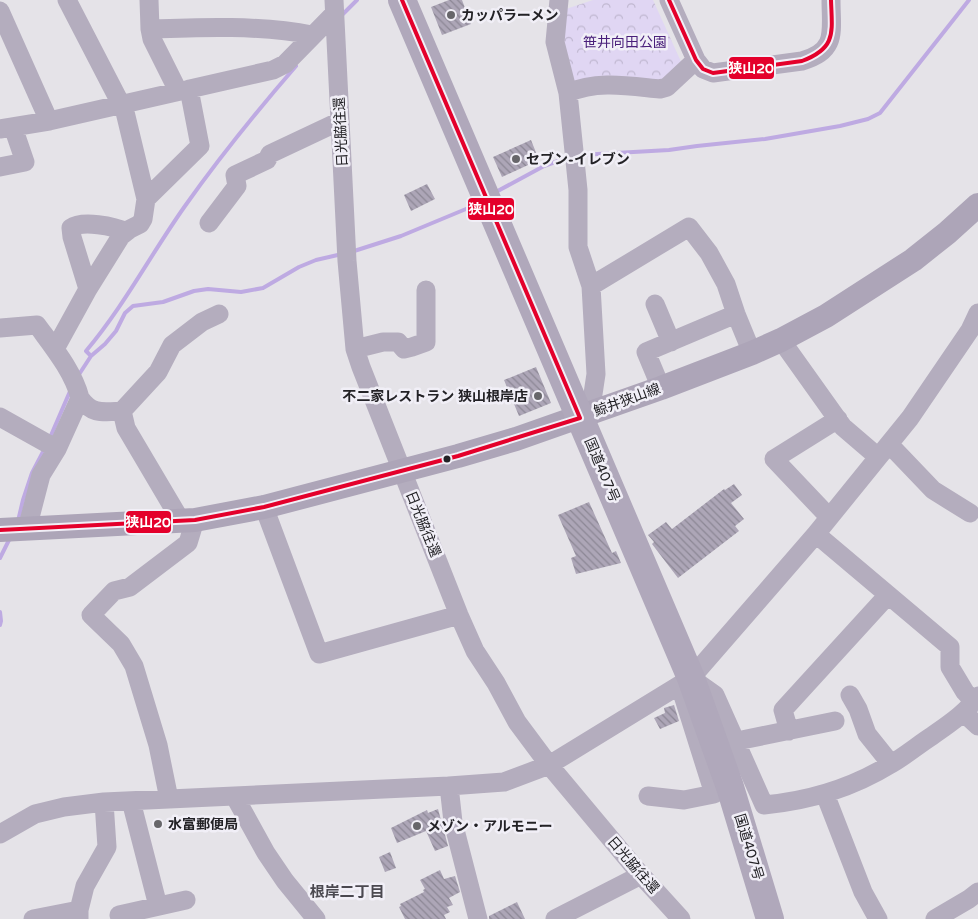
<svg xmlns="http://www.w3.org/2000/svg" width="978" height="919" viewBox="0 0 978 919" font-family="'Varela Round','Noto Sans JP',sans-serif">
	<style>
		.park { fill: url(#park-crowns) }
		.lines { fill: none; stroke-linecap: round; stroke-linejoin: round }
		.stream { stroke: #beaae2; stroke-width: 4 }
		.building { fill: url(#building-back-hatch) }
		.minor { stroke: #b4adbe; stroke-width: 19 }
		.major { stroke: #ada5b8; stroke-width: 24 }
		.highway { stroke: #b0a8bb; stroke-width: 28 }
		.bus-1-casing { stroke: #f1eff7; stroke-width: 8 }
		.bus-1 { stroke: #e4002b; stroke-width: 4 }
		.poi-dot { fill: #67666a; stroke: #f1eff7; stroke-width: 2 }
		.bus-dot { fill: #232226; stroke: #f1eff7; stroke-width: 2 }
		.labels { text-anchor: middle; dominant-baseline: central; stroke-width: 5; stroke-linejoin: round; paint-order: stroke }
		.poi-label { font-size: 14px; font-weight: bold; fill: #232226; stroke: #f1eff7; text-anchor: start }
		.park-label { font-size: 14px; fill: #4a207b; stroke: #f1eff7 }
		.street-label { font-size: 14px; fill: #232226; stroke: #f1eff7 }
		.neighbourhood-label { font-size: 15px; font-weight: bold; fill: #4b4950; stroke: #f1eff7 }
		.line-badge { stroke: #f1eff7; stroke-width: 2 }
		.badge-label { font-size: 14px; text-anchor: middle; font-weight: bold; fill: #fff }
	</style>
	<defs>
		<pattern id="park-crowns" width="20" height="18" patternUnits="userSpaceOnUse" patternTransform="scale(1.25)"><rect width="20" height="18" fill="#e0d6f3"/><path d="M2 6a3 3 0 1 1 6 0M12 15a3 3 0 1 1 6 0" fill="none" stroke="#c0b7d0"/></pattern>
		<pattern id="building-back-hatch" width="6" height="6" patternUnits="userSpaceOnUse" patternTransform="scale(1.25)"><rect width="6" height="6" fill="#ada6b7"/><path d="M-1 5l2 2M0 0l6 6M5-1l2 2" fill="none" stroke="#8c8795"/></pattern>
	</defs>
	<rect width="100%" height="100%" fill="#e5e3e8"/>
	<path class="park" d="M593 0H653L683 66 661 84 573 88 560 42 563 10Z"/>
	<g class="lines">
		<path class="stream" d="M341 16 357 0
			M580 155 669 150 697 146 765 139 840 126 868 119 880 113 969 0
			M494 193 544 166 569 157
			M351 252 401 236 478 204
			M91 356 86 351C124 306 151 254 185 206 219 158 257 111 296 66
			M78 376 91 356 105 344 116 331 125 313 133 306 163 302 194 291 208 289 241 292 263 288 299 267 316 260 342 254
			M49 440 71 389
			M18 521 23 500 32 473 45 448
			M0 558 10 538
			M0 612 1 621 0 625"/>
	</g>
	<path class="building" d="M449 0H462L471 24 442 35 431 7Z
		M531 140 539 160 502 177 493 157Z
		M427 184 435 199 411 211 404 195Z
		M536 367 551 403 519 416 504 380Z
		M734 484 742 495 731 503 744 519 735 526 739 531 678 578 652 544 654 542 648 535 666 522 672 529 724 489 725 490Z
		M589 502 612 553 616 551 621 563 576 574 571 558 576 556 558 515Z
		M674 705 679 721 660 729 654 718 665 713 664 708Z
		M438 809 448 846 435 851 426 831 397 843 391 828 427 810 428 813Z
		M390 852 396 868 385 872 379 857Z
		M440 870 444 879 455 876 460 892 449 898 453 905 447 907 450 912 444 915 446 919H405L399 907 401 906 400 904 424 892 423 890 425 889 420 880Z
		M517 902 525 919H489V916Z"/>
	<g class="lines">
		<path class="minor" d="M67 0 125 112 146 199
			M149 0 150 29
			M334 0 347 261 355 349 361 367 459 615 475 651 496 683 517 722 549 765 641 875 681 919
			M559 0 555 42 568 93 578 190V247L591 286 596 374 590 414
			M669 0 696 60 703 69 713 73 802 61C838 51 831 31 831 0
			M0 11 49 121
			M178 91 152 39 150 29C202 27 261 25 312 35
			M568 93C597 80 629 86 660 89L667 87 696 60
			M0 129 49 121 273 70 285 64 335 13
			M0 167 25 162 13 127
			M209 223 237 186 235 175 267 160 270 154 340 121
			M591 286 689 227 709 253 726 284 736 314 752 353
			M88 289 72 237 71 228C82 220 114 226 126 232
			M655 304 671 342
			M0 328 37 325C53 347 73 371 80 398L57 449 41 475 27 529
			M781 340 843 427 878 457
			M55 349 88 289 121 236 130 229 140 224 143 219 146 199 200 146 189 89
			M355 349 383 342H398L404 349 412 347 426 342V290
			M661 388 646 352 736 314
			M80 398C92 415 103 412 122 411L158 372 172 345 202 322 219 314
			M122 411 126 428 181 521
			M0 417 57 449
			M889 444 933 490 970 513
			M264 507 319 654 459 615
			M829 517 774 459 838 419
			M816 534 950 647V667L965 692 974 702
			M691 678 715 695 764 805C808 801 852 788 891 764 905 756 918 745 932 736 949 724 966 713 978 696
			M850 695 858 709 867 734 891 764
			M964 713 978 726
			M789 731 783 710 888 595
			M737 741 835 721
			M449 786 453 822 478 919
			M825 794 863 892 878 919
			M648 796 684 800 714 794 680 686
			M235 797 266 853 285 881 316 919
			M169 799 158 745 134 666 121 644 91 615 114 591 130 587 188 543 195 520
			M131 801 158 906
			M0 834 35 814 64 807 104 802 449 786 504 782 549 765 691 678 816 534 910 418 970 330 978 313
			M119 915 186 900
			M33 919 79 910
			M79 919V910L85 886 107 847 104 802
			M555 919 641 875
			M935 919 969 899 978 892"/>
		<path class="major" d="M0 530 195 520 264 507 458 456 516 439 661 388 752 353 781 340 826 316 913 260 947 233 978 205"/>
		<path class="highway" d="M402 0 691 678 730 787 770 919"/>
		<defs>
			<path id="bus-1" d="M402 0 580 418
				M669 0 696 60 703 69 713 73 802 61C837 48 832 32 831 0
				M0 530 195 520 264 507 458 456 580 418"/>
		</defs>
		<use href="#bus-1" class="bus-1-casing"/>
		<use href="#bus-1" class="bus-1"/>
	</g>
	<g class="poi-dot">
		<circle cx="451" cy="15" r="5"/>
		<circle cx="516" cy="159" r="5"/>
		<circle cx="538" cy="396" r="5"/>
		<circle cx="158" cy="824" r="5"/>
		<circle cx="417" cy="826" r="5"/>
	</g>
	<circle class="bus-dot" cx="447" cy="459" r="4.5"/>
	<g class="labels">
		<g class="poi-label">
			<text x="461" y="15">カッパラーメン</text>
			<text x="526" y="159">セブン-イレブン</text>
			<text x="528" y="396" text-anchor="end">不二家レストラン 狭山根岸店</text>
			<text x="168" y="824">水富郵便局</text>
			<text x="427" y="826">メゾン・アルモニー</text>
		</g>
		<g class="park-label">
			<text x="625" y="42">笹井向田公園</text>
		</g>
		<g class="street-label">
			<text transform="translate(341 132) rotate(-93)">日光脇往還</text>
			<text transform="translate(627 400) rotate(-20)">鯨井狭山線</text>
			<text transform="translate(602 470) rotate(67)">国道407号</text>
			<text transform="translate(423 524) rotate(68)">日光脇往還</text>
			<text transform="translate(749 847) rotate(73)">国道407号</text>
			<text transform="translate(633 865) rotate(49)">日光脇往還</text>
		</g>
		<g class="neighbourhood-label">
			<text x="347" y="892">根岸二丁目</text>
		</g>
	</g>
	<g class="line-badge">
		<rect x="728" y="56" width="47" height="24" rx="5" fill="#e4002b"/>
		<rect x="467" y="197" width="48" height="24" rx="5" fill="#e4002b"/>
		<rect x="125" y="510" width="47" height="24" rx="5" fill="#e4002b"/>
	</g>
	<g class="badge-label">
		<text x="751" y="73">狭山20</text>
		<text x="491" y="214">狭山20</text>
		<text x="148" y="527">狭山20</text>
	</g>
</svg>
